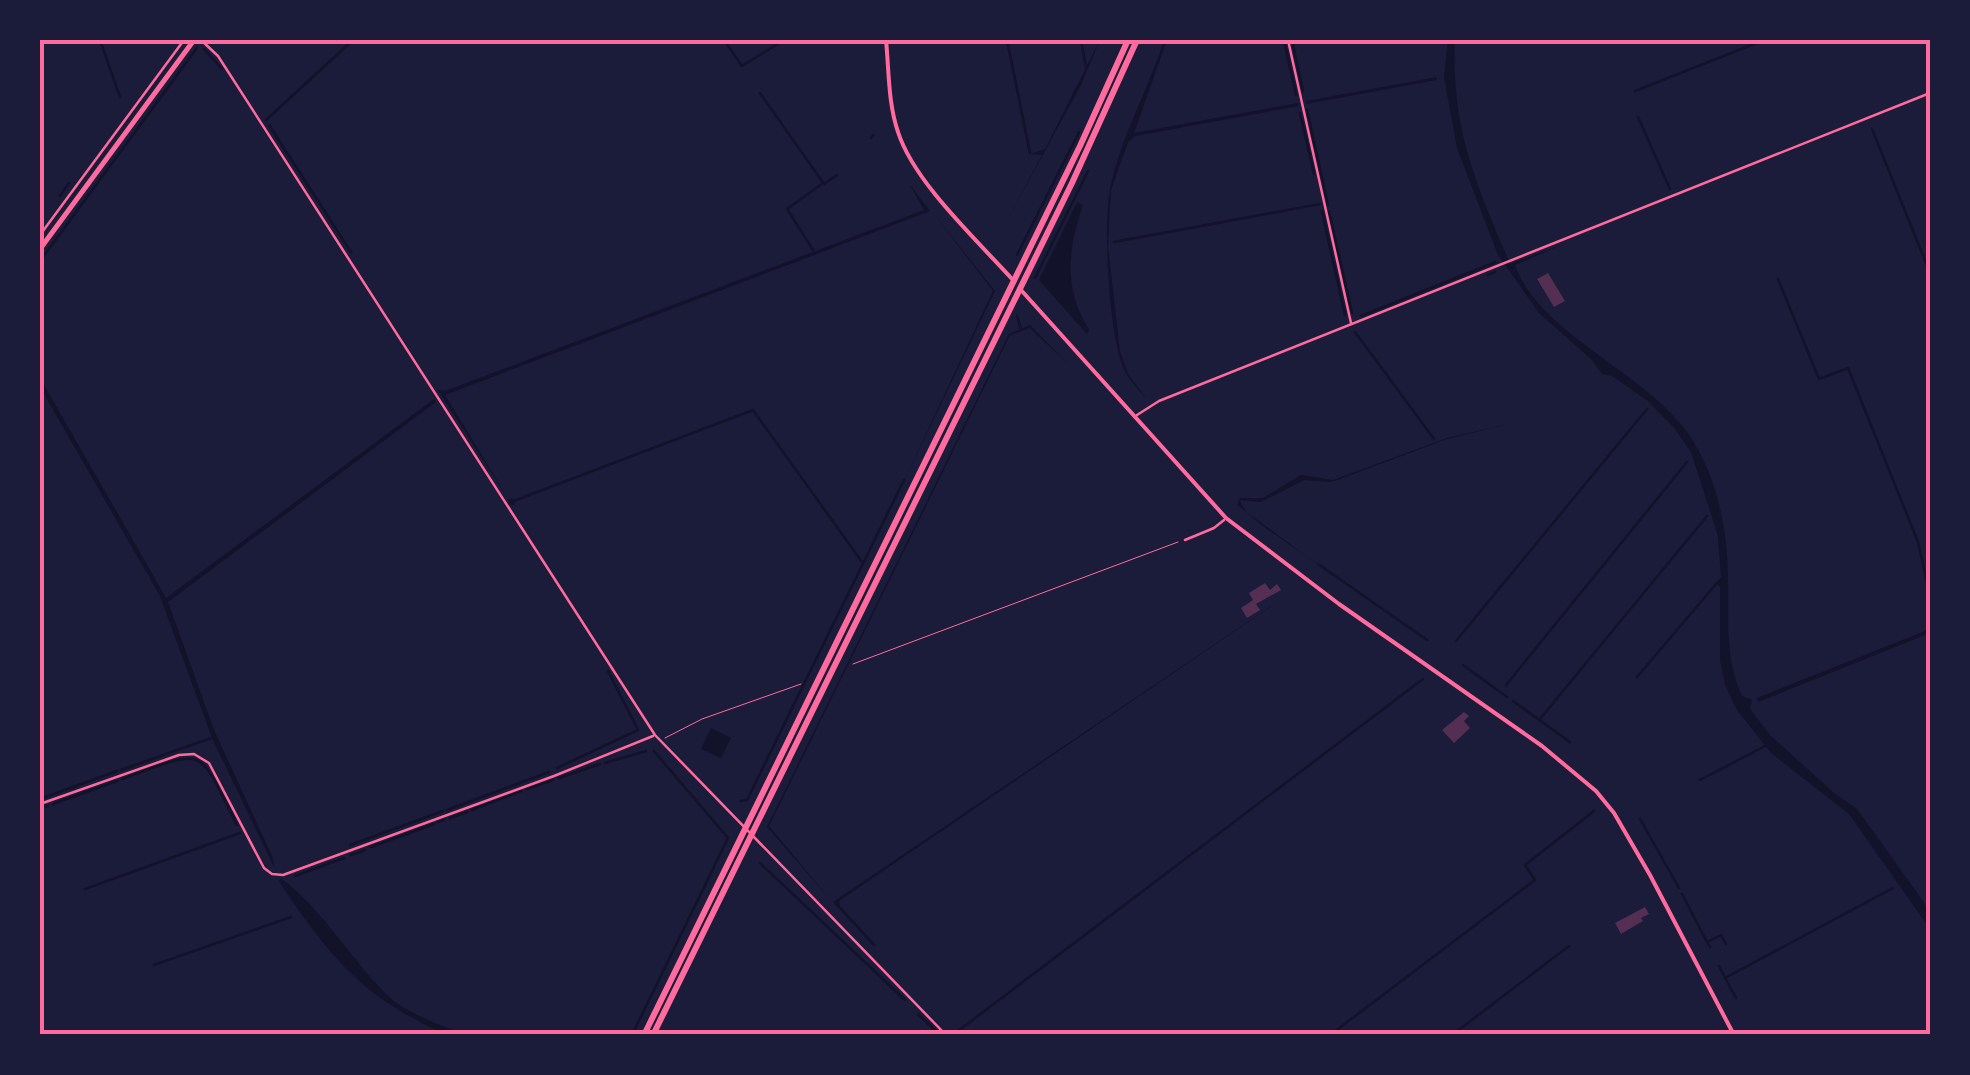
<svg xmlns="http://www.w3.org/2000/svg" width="1970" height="1075" viewBox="0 0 1970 1075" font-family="'Archivo Narrow',sans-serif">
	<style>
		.water { fill: #12122b }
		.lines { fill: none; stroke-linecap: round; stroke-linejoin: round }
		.stream { stroke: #12122b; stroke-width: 2.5 }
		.canal { stroke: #12122b; stroke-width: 5 }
		.building { fill: #542f53 }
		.path { stroke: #ff6b9d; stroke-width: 1 }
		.minor { stroke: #ff6b9d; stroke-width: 2.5 }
		.tertiary { stroke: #ff6b9d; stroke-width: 4 }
		.secondary { stroke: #ff6b9d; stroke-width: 5 }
		.motorway { stroke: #ff6b9d; stroke-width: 6 }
		.neatline { fill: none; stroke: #ff6b9d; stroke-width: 4 }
	</style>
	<rect width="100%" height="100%" fill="#1b1b3a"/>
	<path class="water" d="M1100 40 1081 85 1008 219 1042 155 1030 154 1045 149Z
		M1164 40H1167L1134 133 1298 103 1299 106 1135 136 1128 142 1111 190 1108 247 1120 351 1128 374 1146 398C1137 388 1128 379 1123 367 1109 332 1102 222 1111 184 1122 135 1149 88 1164 40Z
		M1448 40H1455C1451 130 1476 183 1510 264L1561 245 1515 265C1540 335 1645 371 1689 435 1718 477 1728 533 1728 582 1729 623 1725 659 1742 696L1752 700 1750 709 1770 735 1834 793 1857 809 1923 901 1930 914V929L1849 814 1771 753 1737 710 1725 685 1720 660V587L1716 583 1721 577 1718 536 1691 452 1675 429 1648 401 1612 376 1602 374 1592 360 1539 313 1498 255 1457 148 1444 77Z
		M1437 77V80L1306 104V101Z
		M270 124 353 253 351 254 268 126Z
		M910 185 930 211 445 395 506 495 438 390 445 391 924 210Z
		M1077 202 1083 205C1068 249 1063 289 1089 330L1087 334 1039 280Z
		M934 214 995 291 903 483 993 291Z
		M1030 325 1068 364 1030 328 1010 335 769 826 829 898 767 827 1009 334Z
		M40 378 166 598 434 399 436 402 168 602 214 730 272 856 275 869 212 738 160 596 40 387Z
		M1512 423 1447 439 1332 482 1304 480 1261 502 1240 500C1245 521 1302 550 1319 565L1237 505 1240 498H1263L1301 475 1333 480 1447 438Z
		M1295 590 839 901 840 906 876 945 874 947 833 902Z
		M1930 629V633L1758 702 1757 698Z
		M711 728 731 738 721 758 701 749Z
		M282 879C323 910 350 958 386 994 403 1012 446 1028 469 1035 443 1035 434 1030 411 1017 352 986 317 938 280 883L278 880Z"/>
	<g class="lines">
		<path class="stream" d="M100 40 120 97
			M724 40 742 66 784 40
			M1007 40 1030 153
			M1081 40 1086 68
			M1284 40 1296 95
			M1292 40 1303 91
			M204 49 222 69
			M1635 91 1764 40
			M760 93 824 184 837 175
			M1307 110 1328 205
			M1300 113 1314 174
			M1638 117 1670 189
			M266 120 353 40
			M1872 129 1930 273
			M871 138 873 135
			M60 196 69 183
			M1322 211 1345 315
			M1329 212 1352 313
			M1114 242 1320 204
			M813 250 787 209 823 183
			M1017 255 1079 132
			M40 261 197 48
			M1488 275 1495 272
			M1035 278 1088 171
			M1778 279 1819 379 1848 368 1918 542 1930 596
			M1017 316 1021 329
			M1361 316 1496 262
			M1355 332 1434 439
			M511 502 753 410 862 562
			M1318 564 1427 640
			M1456 641 1647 409
			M1463 665 1507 697
			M1637 677 1717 583
			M1506 685 1687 462
			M1513 701 1570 742
			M1540 719 1707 516
			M605 763 646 751
			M557 768 638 730 608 671
			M121 770 214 737
			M559 778 600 764
			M122 779C207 749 196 743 237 825
			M1700 780 1765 746
			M527 789 553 780
			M40 799 117 771
			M741 801 747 800 904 480
			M53 804 117 781
			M40 808 48 806
			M447 810 549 772
			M472 810 521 791
			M450 818 467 812
			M1640 819 1679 888
			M438 822 444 820
			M350 845 443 811
			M371 847 434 824
			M351 855 365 850
			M760 863 905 1000
			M295 876 344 858
			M85 889 240 833
			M1682 894 1707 942
			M1710 947 1707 942 1721 935 1726 944
			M154 965 291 917
			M1719 966 1725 978
			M1736 998 1725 978 1893 888
			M918 1014 940 1035
			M958 1031 1423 679
			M632 1035 728 838 654 751
			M1330 1035 1535 880 1525 865 1594 811
			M1452 1035 1569 946"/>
		<path class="canal" d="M511 501 512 503"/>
	</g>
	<path class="building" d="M1548 273 1565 301 1554 307 1537 279Z
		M1265 583 1270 590 1277 584 1281 590 1256 604 1260 610 1247 618 1241 608 1253 600 1249 593Z
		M1464 712 1469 716 1464 721 1470 728 1454 743 1442 730Z
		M1645 907 1649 914 1641 918 1643 921 1621 934 1615 923Z"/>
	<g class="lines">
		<path class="path" d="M853 664 1178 542
			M665 738 702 719 801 684"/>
		<path class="minor" d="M201 40 218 56 655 735 946 1035
			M1288 40 1351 323
			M40 235 184 40
			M1137 415 1159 401 1930 93
			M1185 540 1214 528 1224 520
			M40 804 179 755 194 754 209 763 264 868 272 874 283 875 554 776 653 736"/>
		<path class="tertiary" d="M886 40C889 70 888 103 898 132 914 182 976 239 1012 279
			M1021 290 1226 518 1339 604 1542 746 1596 791 1614 813 1650 875 1734 1035"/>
		<path class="secondary" d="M40 249 194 40"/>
		<path class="motorway" d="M644 1035 1080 146 1128 40
			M653 1035 1072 183 1137 40"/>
	</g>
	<rect width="1970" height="1075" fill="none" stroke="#1b1b3a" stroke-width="85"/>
	<rect x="42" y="42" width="1886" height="990" class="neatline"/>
</svg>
